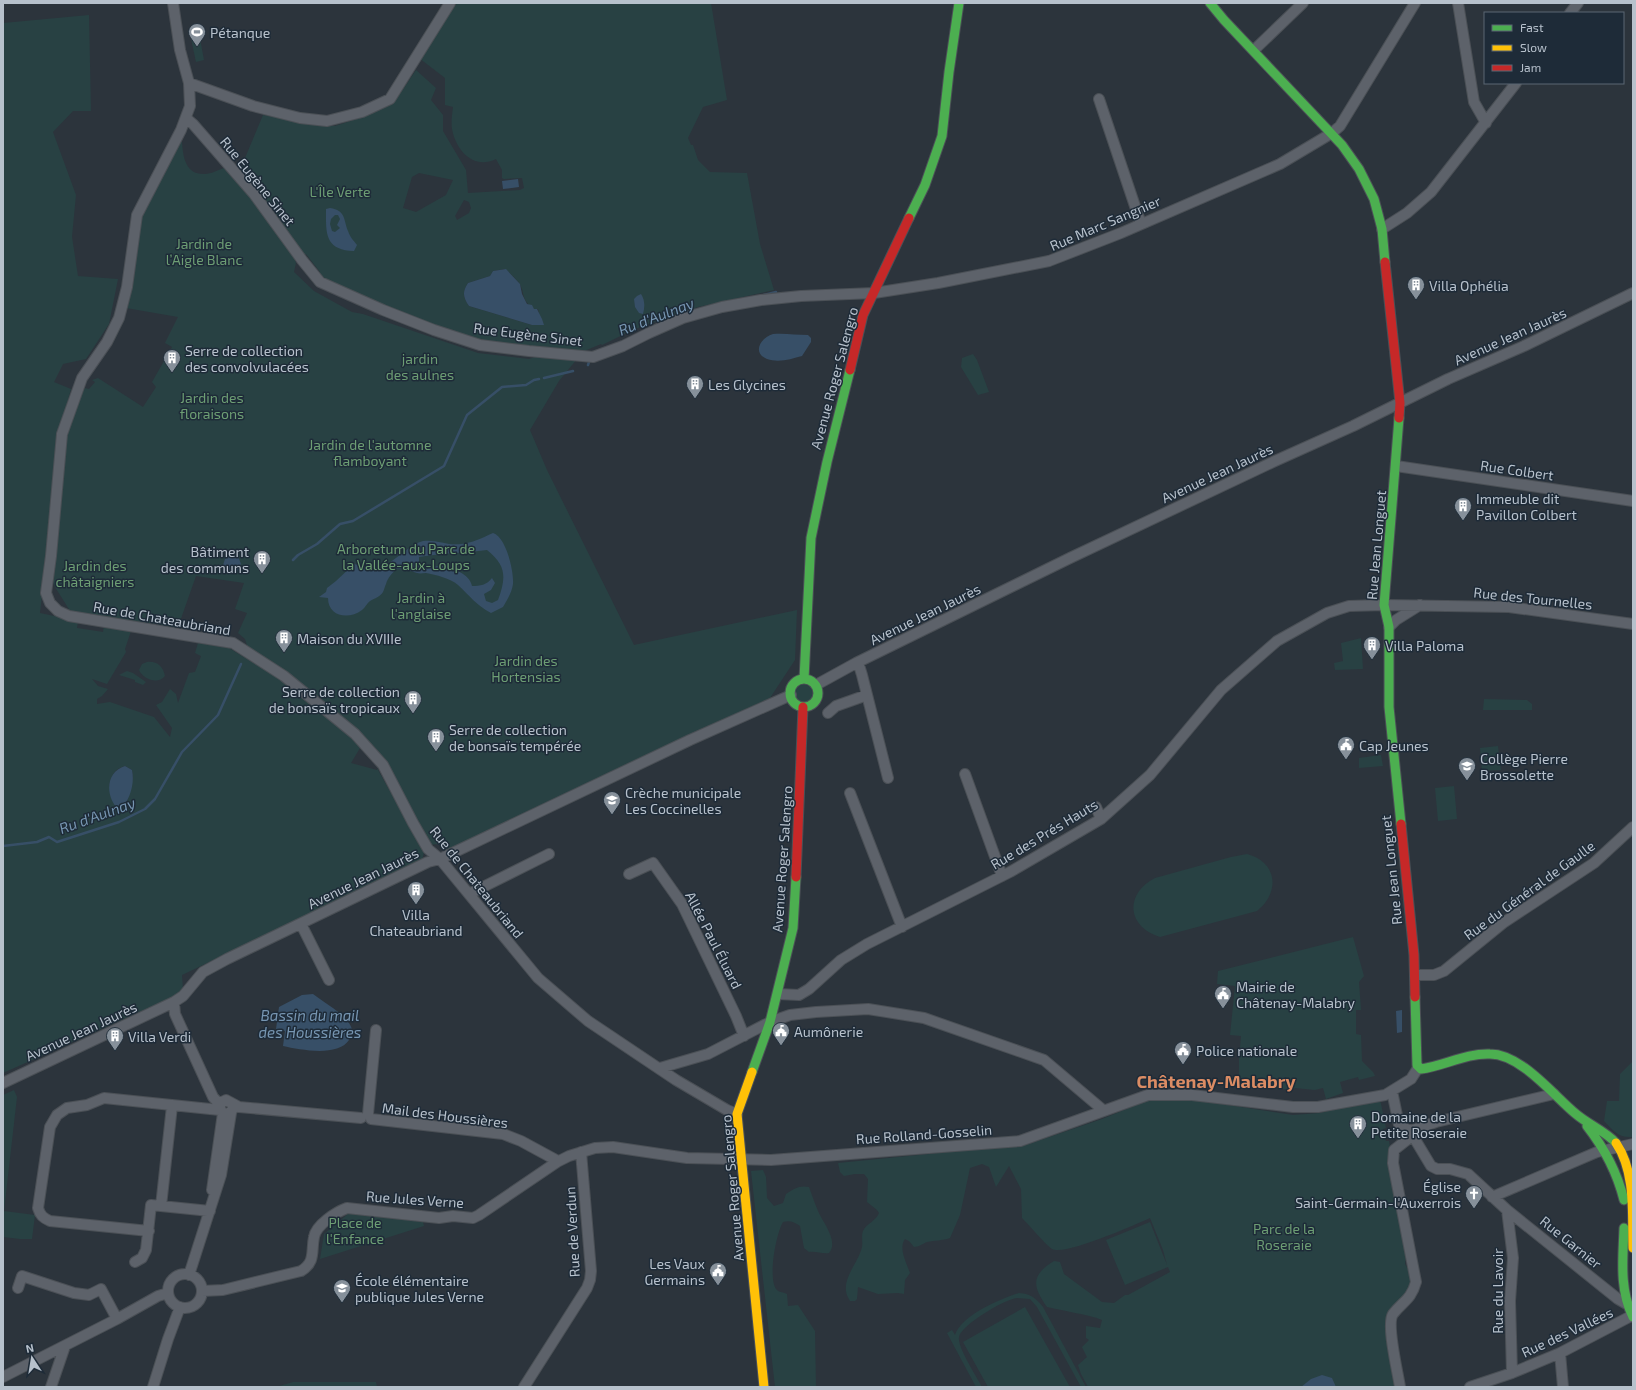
<svg xmlns="http://www.w3.org/2000/svg" width="1636" height="1390" viewBox="0 0 1636 1390" font-family="'Exo 2',sans-serif">
	<style>
		.green { fill: #284143; fill-rule: evenodd }
		.water { fill: #374f67; fill-rule: evenodd }
		.lines { fill: none; stroke-linecap: round; stroke-linejoin: round }
		.stream { stroke: #374f67; stroke-width: 2.5 }
		.street-casing { stroke: #4b5056; stroke-width: 12 }
		.fast-casing { stroke: #4b5056; stroke-width: 11 }
		.slow-casing { stroke: #4b5056; stroke-width: 11 }
		.jam-casing { stroke: #4b5056; stroke-width: 11 }
		.street { stroke: #5d626a; stroke-width: 10 }
		.fast { stroke: #4caf50; stroke-width: 9 }
		.slow { stroke: #ffc107; stroke-width: 9 }
		.jam { stroke: #c62828; stroke-width: 9 }
		.labels { text-anchor: middle; dominant-baseline: central; stroke-width: 3; stroke-linejoin: round; paint-order: stroke }
		.poi-label { font-size: 14px; fill: #b7c1cc; stroke: #1e2b38; text-anchor: start }
		.street-label { font-size: 14px; fill: #b7c1cc; stroke: #1e2b38 }
		.park-label { font-size: 14px; fill: #6d9e74; stroke: #1e2b38 }
		.water-label { font-size: 15px; font-style: italic; fill: #7695b1; stroke: #1e2b38 }
		.district-label { font-size: 18px; font-weight: bold; fill: #db8c64; stroke: #1e2b38 }
	</style>
	<rect width="100%" height="100%" fill="#2c343c"/>
	<path class="green" d="M457 3H711L727 100 703 107 688 138 691 145H693L698 160 710 172 747 173 760 244 774 290 698 307 635 329 604 344 602 345 601 344 582 352 479 342 365 298 320 280 313 270 314 267 319 274 320 272 306 254 302 258 279 219 240 170 263 115 322 125 335 126 357 119 393 104 416 70 436 88 431 100 443 115V131L466 170 468 193 520 190 524 188 522 178 504 179 502 178V170L496 159C474 170 456 151 452 129 451 122 452 115 453 107L445 105V78L419 58ZM419 173 453 180 446 195 416 212 403 208 412 177ZM464 200 469 202 471 208 469 213 457 220 455 216ZM505 269C510 273 515 278 519 283 526 294 520 299 534 309H538L539 314 532 325 469 306C463 297 462 293 468 283L490 276 493 271Z
		M89 15 91 111H73L53 132 76 195 72 237 78 276 118 279 109 324 86 359 63 364 54 382 71 389 61 426 40 613 78 621 77 628 103 632 104 626 131 631 125 649 126 652 107 684 92 679 98 686 108 689 102 696 97 699V704L110 702 154 717 170 737 172 728 156 705 162 702 170 689 176 694 178 703 189 673 195 672 201 656 195 653 198 643 229 648 280 679 352 738 360 748 351 763 377 770V768L424 852 422 861 182 975 183 990 173 997 3 1073V23ZM125 766 132 770 133 777 126 805 109 786C112 775 114 769 125 766Z
		M199 33 204 60 196 62 190 34Z
		M179 141 182 142C183 158 186 175 205 174 211 174 218 170 224 168L237 183 242 185 294 258 296 263 294 272 314 291 352 312 363 314 478 353 529 359 535 357 577 359 559 381 530 430 547 470 634 645 797 610 795 660 770 698 447 851C442 845 438 843 430 845L389 768 313 694 291 675 271 661 248 648 245 639 238 633 247 613 235 609 244 583 196 576 177 630 163 628 162 625 150 623 147 627 72 614 55 587 52 579 65 440 76 404 85 388 89 389 95 382 92 380 98 378 143 407 156 387 152 382 172 347 165 343 178 317 126 308 139 219Z
		M973 354 977 360 989 392 978 395 961 367 962 358Z
		M1361 638 1363 669 1335 670 1334 663 1343 661 1341 643Z
		M147 662C157 661 163 666 165 676 158 685 143 679 139 670L142 664Z
		M127 671 133 673 146 682 143 685 135 682V680L119 675Z
		M795 693a9 9 0 1 1 18 0a9 9 0 1 1-18 0Z
		M1484 699 1527 700 1532 704V710H1483Z
		M1498 746 1501 770 1482 771 1480 748Z
		M1381 755 1383 766 1359 768V758Z
		M1454 786 1457 819 1438 821 1435 788Z
		M1247 854C1278 862 1280 893 1257 911L1160 937C1127 927 1124 894 1155 878L1231 857Z
		M1353 937 1364 976 1359 982 1361 1010H1356V1034L1361 1035 1362 1061 1373 1072 1375 1076 1359 1080 1358 1077 1340 1082 1343 1093 1326 1099 1323 1088 1315 1090 1295 1088 1292 1090 1247 1086V1079H1239V1059L1241 1036 1230 1035 1235 986 1217 984 1218 971Z
		M1633 1061V1137C1618 1138 1614 1131 1604 1121L1607 1101H1619L1620 1074Z
		M14 1090 17 1097 4 1211 35 1215 32 1239H20L3 1237V1095Z
		M1380 1099 1386 1128 1383 1129 1386 1141H1389L1407 1250 1405 1264 1410 1272 1412 1278 1411 1287 1396 1305V1387H1088L1081 1374 1078 1365 1087 1357 1082 1347 1089 1340 1086 1338V1326L1100 1328 1102 1320C1098 1317 1056 1309 1047 1307 1032 1286 1031 1275 1054 1261L1060 1262 1064 1274 1102 1302 1114 1303 1125 1295H1128L1170 1272 1168 1267 1125 1285 1106 1240 1150 1222 1167 1265 1163 1250 1150 1218C1134 1225 1065 1256 1052 1249 1046 1245 1029 1225 1022 1218L1021 1189 1009 1166 996 1187 989 1167 982 1164 970 1168 960 1215 950 1238C942 1241 935 1240 927 1242 922 1244 919 1247 914 1247L909 1241 905 1239C898 1248 907 1264 910 1273L905 1280 904 1294 898 1293 878 1294 858 1287 857 1299 855 1301H850C837 1282 858 1265 862 1247 863 1242 861 1236 863 1231 866 1224 876 1221 879 1213L877 1210 867 1202 868 1179 864 1174H855L844 1176 840 1172 838 1163 999 1147H1020L1102 1119 1149 1100H1196L1293 1115 1320 1113 1338 1108Z
		M763 1170 766 1177 767 1198 774 1206 783 1203 786 1194C794 1189 799 1185 809 1187 812 1195 815 1204 818 1211 823 1223 839 1241 829 1253 822 1254 816 1251 809 1252L804 1248 800 1226C794 1222 790 1220 783 1222 776 1234 768 1277 776 1289 779 1293 784 1292 787 1294L788 1306 798 1305 815 1331 816 1387H775L751 1171Z
		M349 1213 423 1222 424 1226 320 1259 324 1234Z
		M1019 1293C1031 1294 1036 1298 1043 1307L1086 1387H1081L1037 1307 1030 1299C1026 1299 1021 1298 1017 1298 1005 1299 961 1325 959 1337 957 1347 977 1377 982 1387H976L947 1333 952 1330 955 1335C962 1315 1000 1299 1019 1293Z
		M1025 1307 1070 1387H988L963 1342Z
		M293 1382H376L377 1387H276Z"/>
	<path class="water" d="M518 179 519 187 503 189 502 181Z
		M330 208C346 211 343 218 348 231 350 237 353 240 357 245L354 251C324 250 326 232 326 209ZM335 215H338L340 219 337 225 340 228 335 232 332 231 330 224 331 219Z
		M506 269 520 284 522 294 527 304 532 305 534 309H537L542 319 544 325H532L469 306C463 297 462 292 468 283L490 276 493 271Z
		M641 294C645 300 645 307 643 314L639 313 635 307 634 299 637 296Z
		M773 334C785 333 796 335 808 335L811 338V342L802 356C791 359 779 363 767 359 752 353 760 338 773 334Z
		M493 533C506 537 514 571 513 584 512 592 507 600 503 607L491 613C476 605 470 596 458 585 450 578 436 575 426 573 423 573 420 574 417 573 408 570 406 569 396 569 392 574 388 577 386 584 385 586 384 590 383 592 380 597 375 598 370 601 367 603 365 608 362 610 349 620 328 617 328 598L319 597 326 592 327 588 336 581 354 564C360 565 368 568 375 568 390 568 407 545 423 541 436 539 448 546 461 544 472 543 482 538 493 533ZM487 550C507 566 506 578 498 600L492 603 486 601 484 594 491 590 495 583 492 578C487 585 480 586 472 586 470 574 452 567 440 566 436 566 431 568 427 569L419 564V557C441 553 465 553 487 550Z
		M233 554 238 556 241 564 239 570 231 573 226 570 223 565 225 559Z
		M125 766 132 770C135 783 130 802 119 810 105 797 105 772 125 766Z
		M313 994C323 1002 342 1012 349 1023 353 1029 353 1034 349 1040 338 1057 301 1050 283 1046L285 1031 276 1029 279 1007 302 995Z
		M1402 1010V1032L1397 1033 1396 1011Z
		M1322 1375 1332 1378 1336 1387H1301L1311 1379Z"/>
	<g class="lines">
		<path class="stream" d="M764 295 776 292
			M588 365 589 362
			M544 378 573 371
			M293 560 298 555 317 544 340 524 353 521 444 466 467 415 502 387 526 385 534 380 539 379
			M3 846 37 842 49 837 57 842 119 822 145 809 155 799 182 752 218 715 241 664"/>
		<defs>
			<path id="street" d="M173 3 180 50 189 83 190 106 181 130 137 215 127 287 119 318 107 342 82 378 62 434 51 556 46 593 50 603 58 611 69 616 233 643 284 676 355 734 383 765 413 823 428 849 440 859 538 978 588 1021 676 1080 727 1110 737 1114
				M1458 3 1474 102 1486 123
				M1570 13 1578 3
				M1254 50 1303 3
				M189 83 253 106 300 118 327 121 362 112 390 99 450 3
				M1099 99 1141 224
				M186 118 193 124 254 194 302 260 320 282 383 310 434 330 480 345 529 351 593 357 623 346 649 333 683 318 722 307 761 300 801 296 874 293 938 283 1049 261 1121 233 1280 164 1332 133 1340 126 1415 3
				M1382 229 1407 213 1431 192 1516 83
				M1396 466 1633 501
				M1389 627 1396 620 1420 605
				M858 662 862 675 888 778
				M816 685 856 663 1070 558 1275 461 1353 426 1448 379 1524 346 1633 293
				M828 713 836 706 867 695
				M965 774 1002 876
				M850 793 902 927
				M1096 807 1101 819
				M629 874 653 863 682 904 736 1016 744 1036
				M469 894 549 854
				M301 924 329 980
				M1415 975H1434L1444 971 1503 923 1594 863 1633 827
				M778 994 799 995 809 989 841 960 867 944 1010 872 1101 819 1150 775 1221 690 1277 641 1327 613 1349 606 1384 605 1509 607 1633 624
				M174 1002 175 1014 213 1097 220 1105
				M660 1068 708 1054 770 1022 790 1015 816 1012 868 1009 924 1018 1044 1060 1103 1110
				M3 1083 174 1002 183 996 203 972 227 959 428 862 440 859 690 740 791 695
				M1392 1091 1399 1125 1410 1131 1431 1166 1437 1169H1450L1468 1174 1507 1210 1618 1299 1630 1306
				M233 1105V1109L229 1114 223 1113 220 1110V1103L226 1100 239 1107 361 1118
				M368 1114 376 1030
				M371 1119 503 1134 521 1141 556 1160 557 1162
				M1410 1131 1436 1122 1554 1094
				M212 1190 223 1113
				M1492 1197 1597 1152 1633 1144
				M161 1206 172 1106
				M1507 1210 1513 1258 1510 1301 1512 1373
				M149 1231 50 1221C43 1218 40 1215 38 1208L50 1127 57 1115 67 1108 87 1105 104 1098 220 1110
				M135 1262 142 1258 146 1250 151 1205 210 1211
				M168 1291a17 17 0 1 1 34 0a17 17 0 1 1-34 0Z
				M189 1275 221 1175 231 1113
				M18 1288 22 1276 74 1293 89 1295 101 1289 117 1319
				M202 1291 223 1290 301 1271C316 1262 311 1251 314 1237 316 1225 336 1212 347 1208L439 1218 453 1216 473 1218 479 1215 557 1162 569 1156 595 1148 613 1147 687 1158 771 1160 1020 1141 1148 1095H1192L1293 1107H1318L1385 1095 1411 1079 1418 1068
				M1560 1353 1563 1387
				M3 1377 117 1319 158 1296 168 1293
				M51 1387 65 1346
				M153 1387 168 1339 180 1307
				M524 1387 587 1288 590 1280 591 1271 581 1152
				M1400 1387C1398 1373 1386 1324 1393 1314 1403 1301 1411 1300 1416 1282L1393 1163 1394 1150 1408 1139 1410 1131
				M1470 1387 1512 1373 1560 1353 1633 1315"/>
			<path id="fast" d="M1210 3 1224 20 1342 145 1359 169 1374 199 1382 229 1385 262
				M909 218 925 185 942 136 949 72 959 3
				M1399 418 1384 605 1389 627V707L1401 824
				M804 679 811 538 827 462 850 370
				M790 693a14 14 0 1 1 28 0a14 14 0 1 1-28 0Z
				M1415 997 1417 1065 1421 1069C1444 1066 1466 1053 1490 1054 1521 1054 1553 1095 1576 1114 1589 1125 1605 1131 1616 1143
				M752 1072 770 1022 793 928 796 877
				M1587 1126C1605 1149 1617 1172 1624 1200
				M1624 1228C1623 1258 1619 1289 1633 1317"/>
			<path id="slow" d="M752 1072 737 1114 764 1387
				M1616 1143C1636 1172 1632 1215 1633 1248"/>
			<path id="jam" d="M1385 262 1400 403 1399 418
				M850 370 863 315 909 218
				M1401 824 1414 955 1415 997
				M796 877 803 707"/>
		</defs>
		<use href="#street" class="street-casing"/>
		<use href="#fast" class="fast-casing"/>
		<use href="#slow" class="slow-casing"/>
		<use href="#jam" class="jam-casing"/>
		<use href="#street" class="street"/>
		<use href="#fast" class="fast"/>
		<use href="#slow" class="slow"/>
		<use href="#jam" class="jam"/>
	</g>
	<defs>
		<symbol id="stadium-pin" viewBox="-11 -11 22 30"><path d="M0 17L-7.5 6A9.5 9.5 0 1 1 7.5 6Z" fill="#86909a" stroke="#1e2b38"/><path d="M0-5a6.5 5 0 1 0 0 10a6.5 5 0 1 0 0-10ZM-3.5-1.8h7v3.6h-7Z" fill="#fff"/></symbol>
		<symbol id="building-pin" viewBox="-11 -11 22 30"><path d="M0 17L-7.5 6A9.5 9.5 0 1 1 7.5 6Z" fill="#86909a" stroke="#1e2b38"/><path d="M-4-6H4V6H1V3H-1V6H-4ZM-2.5-4.3h1.7v1.8h-1.7ZM.8-4.3h1.7v1.8H.8ZM-2.5-1h1.7V.8h-1.7ZM.8-1h1.7V.8H.8Z" fill="#fff"/></symbol>
		<symbol id="civic-pin" viewBox="-11 -11 22 30"><path d="M0 17L-7.5 6A9.5 9.5 0 1 1 7.5 6Z" fill="#86909a" stroke="#1e2b38"/><path d="M-.6-6.5H3V-4.5H.6V-3L4-1V1h2V6H-6V1h2V-1L-.6-3ZM-1.2 2.5V6h2.4V2.5Z" fill="#fff"/></symbol>
		<symbol id="school-pin" viewBox="-11 -11 22 30"><path d="M0 17L-7.5 6A9.5 9.5 0 1 1 7.5 6Z" fill="#86909a" stroke="#1e2b38"/><path d="M0-5L7-2L0 1L-7-2ZM-4 1L0 2.5L4 1V4Q0 6-4 4Z" fill="#fff"/></symbol>
		<symbol id="church-pin" viewBox="-11 -11 22 30"><path d="M0 17L-7.5 6A9.5 9.5 0 1 1 7.5 6Z" fill="#86909a" stroke="#1e2b38"/><path d="M-1.2-6h2.4v3.5h3.3v2.4h-3.3V6h-2.4V-.1h-3.3v-2.4h3.3Z" fill="#fff"/></symbol>
	</defs>
	<g fill-rule="evenodd">
		<use href="#stadium-pin" x="187" y="22" width="20" height="27"/>
		<use href="#building-pin" x="1406" y="275" width="20" height="27"/>
		<use href="#building-pin" x="162" y="348" width="20" height="27"/>
		<use href="#building-pin" x="685" y="374" width="20" height="27"/>
		<use href="#building-pin" x="1453" y="496" width="20" height="27"/>
		<use href="#building-pin" x="252" y="549" width="20" height="27"/>
		<use href="#building-pin" x="274" y="628" width="20" height="27"/>
		<use href="#building-pin" x="1362" y="635" width="20" height="27"/>
		<use href="#building-pin" x="403" y="689" width="20" height="27"/>
		<use href="#building-pin" x="426" y="727" width="20" height="27"/>
		<use href="#civic-pin" x="1336" y="735" width="20" height="27"/>
		<use href="#school-pin" x="1457" y="756" width="20" height="27"/>
		<use href="#school-pin" x="602" y="790" width="20" height="27"/>
		<use href="#building-pin" x="406" y="880" width="20" height="27"/>
		<use href="#civic-pin" x="1213" y="984" width="20" height="27"/>
		<use href="#civic-pin" x="771" y="1021" width="20" height="27"/>
		<use href="#building-pin" x="105" y="1026" width="20" height="27"/>
		<use href="#civic-pin" x="1173" y="1040" width="20" height="27"/>
		<use href="#building-pin" x="1348" y="1114" width="20" height="27"/>
		<use href="#church-pin" x="1464" y="1184" width="20" height="27"/>
		<use href="#civic-pin" x="708" y="1261" width="20" height="27"/>
		<use href="#school-pin" x="332" y="1278" width="20" height="27"/>
	</g>
	<g class="labels">
		<g class="poi-label">
			<text x="210" y="32">Pétanque</text>
			<text x="1429" y="285">Villa Ophélia</text>
			<text x="185" y="350">Serre de collection<tspan x="185" dy="16">des convolvulacées</tspan></text>
			<text x="708" y="384">Les Glycines</text>
			<text x="1476" y="498">Immeuble dit<tspan x="1476" dy="16">Pavillon Colbert</tspan></text>
			<text x="249" y="551" text-anchor="end">Bâtiment<tspan x="249" dy="16">des communs</tspan></text>
			<text x="297" y="638">Maison du XVIIIe</text>
			<text x="1385" y="645">Villa Paloma</text>
			<text x="400" y="691" text-anchor="end">Serre de collection<tspan x="400" dy="16">de bonsaïs tropicaux</tspan></text>
			<text x="449" y="729">Serre de collection<tspan x="449" dy="16">de bonsaïs tempérée</tspan></text>
			<text x="1359" y="745">Cap Jeunes</text>
			<text x="1480" y="758">Collège Pierre<tspan x="1480" dy="16">Brossolette</tspan></text>
			<text x="625" y="792">Crèche municipale<tspan x="625" dy="16">Les Coccinelles</tspan></text>
			<text x="416" y="914" text-anchor="middle">Villa<tspan x="416" dy="16">Chateaubriand</tspan></text>
			<text x="1236" y="986">Mairie de<tspan x="1236" dy="16">Châtenay-Malabry</tspan></text>
			<text x="794" y="1031">Aumônerie</text>
			<text x="128" y="1036">Villa Verdi</text>
			<text x="1196" y="1050">Police nationale</text>
			<text x="1371" y="1116">Domaine de la<tspan x="1371" dy="16">Petite Roseraie</tspan></text>
			<text x="1461" y="1186" text-anchor="end">Église<tspan x="1461" dy="16">Saint-Germain-l'Auxerrois</tspan></text>
			<text x="705" y="1263" text-anchor="end">Les Vaux<tspan x="705" dy="16">Germains</tspan></text>
			<text x="355" y="1280">École élémentaire<tspan x="355" dy="16">publique Jules Verne</tspan></text>
		</g>
		<g class="street-label">
			<text transform="translate(258 181) rotate(51)">Rue Eugène Sinet</text>
			<text transform="translate(1105 223) rotate(-23)">Rue Marc Sangnier</text>
			<text transform="translate(528 334) rotate(7)">Rue Eugène Sinet</text>
			<text transform="translate(1510 336) rotate(-24)">Avenue Jean Jaurès</text>
			<text transform="translate(834 378) rotate(-75)">Avenue Roger Salengro</text>
			<text transform="translate(1517 470) rotate(8)">Rue Colbert</text>
			<text transform="translate(1217 473) rotate(-25)">Avenue Jean Jaurès</text>
			<text transform="translate(1376 545) rotate(-85)">Rue Jean Longuet</text>
			<text transform="translate(1533 598) rotate(6)">Rue des Tournelles</text>
			<text transform="translate(925 614) rotate(-26)">Avenue Jean Jaurès</text>
			<text transform="translate(162 618) rotate(10)">Rue de Chateaubriand</text>
			<text transform="translate(1044 834) rotate(-31)">Rue des Prés Hauts</text>
			<text transform="translate(782 859) rotate(-86)">Avenue Roger Salengro</text>
			<text transform="translate(1391 870) rotate(-96)">Rue Jean Longuet</text>
			<text transform="translate(363 878) rotate(-26)">Avenue Jean Jaurès</text>
			<text transform="translate(477 882) rotate(51)">Rue de Chateaubriand</text>
			<text transform="translate(1529 890) rotate(-36)">Rue du Général de Gaulle</text>
			<text transform="translate(714 940) rotate(63)">Allée Paul Éluard</text>
			<text transform="translate(81 1031) rotate(-25)">Avenue Jean Jaurès</text>
			<text transform="translate(445 1115) rotate(7)">Mail des Houssières</text>
			<text transform="translate(924 1134) rotate(-4)">Rue Rolland-Gosselin</text>
			<text transform="translate(732 1188) rotate(-95)">Avenue Roger Salengro</text>
			<text transform="translate(415 1199) rotate(4)">Rue Jules Verne</text>
			<text transform="translate(572 1232) rotate(-93)">Rue de Verdun</text>
			<text transform="translate(1571 1242) rotate(39)">Rue Garnier</text>
			<text transform="translate(1497 1291) rotate(-90)">Rue du Lavoir</text>
			<text transform="translate(1567 1332) rotate(-25)">Rue des Vallées</text>
		</g>
		<g class="park-label">
			<text x="340" y="191">L'Île Verte</text>
			<text x="204" y="243">Jardin de<tspan x="204" dy="16">l’Aigle Blanc</tspan></text>
			<text x="420" y="358">jardin<tspan x="420" dy="16">des aulnes</tspan></text>
			<text x="212" y="397">Jardin des<tspan x="212" dy="16">floraisons</tspan></text>
			<text x="370" y="444">Jardin de l'automne<tspan x="370" dy="16">flamboyant</tspan></text>
			<text x="406" y="548">Arboretum du Parc de<tspan x="406" dy="16">la Vallée-aux-Loups</tspan></text>
			<text x="95" y="565">Jardin des<tspan x="95" dy="16">châtaigniers</tspan></text>
			<text x="421" y="597">Jardin à<tspan x="421" dy="16">l'anglaise</tspan></text>
			<text x="526" y="660">Jardin des<tspan x="526" dy="16">Hortensias</tspan></text>
			<text x="355" y="1222">Place de<tspan x="355" dy="16">l'Enfance</tspan></text>
			<text x="1284" y="1228">Parc de la<tspan x="1284" dy="16">Roseraie</tspan></text>
		</g>
		<g class="water-label">
			<text transform="translate(656 316) rotate(-21)">Ru d'Aulnay</text>
			<text transform="translate(97 815) rotate(-20)">Ru d'Aulnay</text>
			<text x="310" y="1015">Bassin du mail<tspan x="310" dy="17">des Houssières</tspan></text>
		</g>
		<g class="district-label">
			<text x="1216" y="1081">Châtenay-Malabry</text>
		</g>
	</g>
	<rect width="1636" height="1390" fill="none" stroke="#b7c1cc" stroke-width="8"/>
	<rect x="1484" y="12" width="140" height="72" fill="#1e2b38" stroke="#5b6773"/>
	<rect x="1492" y="25" width="20" height="6" fill="#4caf50" stroke="#5b6773"/>
	<text x="1520" y="32" font-size="12" fill="#b7c1cc">Fast</text>
	<rect x="1492" y="45" width="20" height="6" fill="#ffc107" stroke="#5b6773"/>
	<text x="1520" y="52" font-size="12" fill="#b7c1cc">Slow</text>
	<rect x="1492" y="65" width="20" height="6" fill="#c62828" stroke="#5b6773"/>
	<text x="1520" y="72" font-size="12" fill="#b7c1cc">Jam</text>
	<g transform="translate(32 1358) rotate(348)" stroke="#1e2b38" stroke-width="3" paint-order="stroke">
	<path d="M0-3L7 15L0 10L-7 15Z" fill="#b7c1cc"/>
	<text y="-6" font-size="11" font-weight="bold" text-anchor="middle" fill="#b7c1cc">N</text>
	</g>
</svg>
